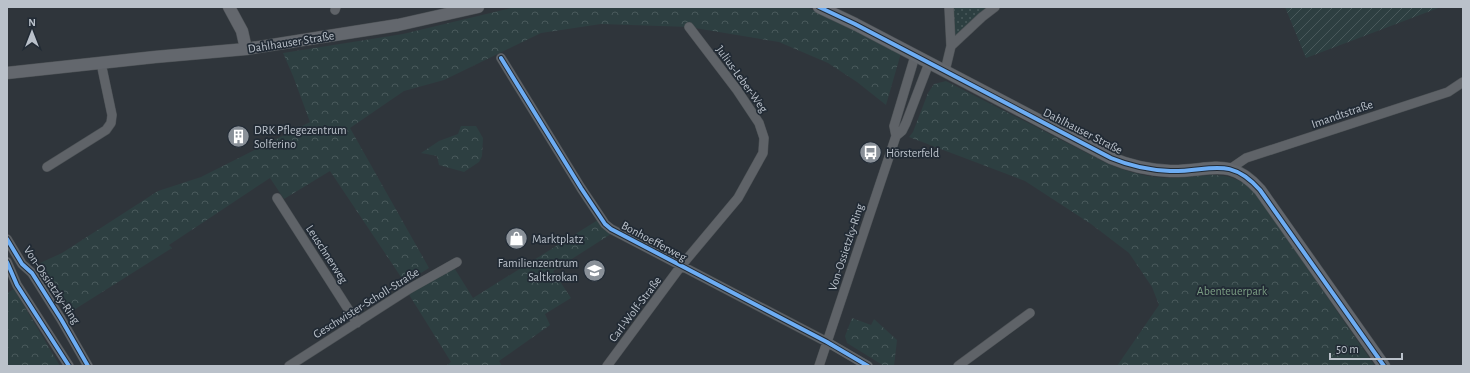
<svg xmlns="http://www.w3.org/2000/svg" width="1470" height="373" viewBox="0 0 1470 373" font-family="'Alegreya Sans',sans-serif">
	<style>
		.grass { fill: url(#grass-dots) }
		.park { fill: url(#park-crowns) }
		.garden { fill: url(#garden-furrows) }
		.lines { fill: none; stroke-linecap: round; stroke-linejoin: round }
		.street-casing { stroke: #4c5155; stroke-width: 10 }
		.secondary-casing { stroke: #4c5155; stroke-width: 13 }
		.street { stroke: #5f6368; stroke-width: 9 }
		.secondary { stroke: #63676d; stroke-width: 12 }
		.cycleway-casing { stroke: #222b35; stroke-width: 6 }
		.cycleway { stroke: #6dadf4; stroke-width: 4 }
		.labels { text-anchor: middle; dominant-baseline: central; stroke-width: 3.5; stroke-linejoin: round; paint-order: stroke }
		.street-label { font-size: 12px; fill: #bac1ca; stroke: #222b35 }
		.poi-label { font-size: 12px; fill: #bac1ca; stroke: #222b35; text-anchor: start }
		.park-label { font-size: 12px; fill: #7b9d83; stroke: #222b35 }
	</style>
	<defs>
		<pattern id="grass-dots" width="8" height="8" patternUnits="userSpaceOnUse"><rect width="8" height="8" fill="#2d3f41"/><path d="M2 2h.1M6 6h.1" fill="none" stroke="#49595b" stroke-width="1.8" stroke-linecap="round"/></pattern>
		<pattern id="park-crowns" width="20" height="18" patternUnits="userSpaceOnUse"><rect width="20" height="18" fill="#2d3f41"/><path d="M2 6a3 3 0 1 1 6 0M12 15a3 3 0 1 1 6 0" fill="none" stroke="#49595b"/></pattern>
		<pattern id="garden-furrows" width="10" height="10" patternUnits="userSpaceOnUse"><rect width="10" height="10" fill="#2d3f41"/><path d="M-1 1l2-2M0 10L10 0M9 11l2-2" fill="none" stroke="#49595b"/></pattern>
	</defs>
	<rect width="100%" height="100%" fill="#2f353b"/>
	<path class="grass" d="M950 7H993L952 44Z"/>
	<path class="park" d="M515 7H807L901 53 886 105 857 82 828 63 779 42 689 27 601 24 541 33 444 80 404 91 350 128 429 268 405 283 330 171 284 199 270 178 169 245 172 248 69 313 40 263 62 253 158 191 201 177 310 122 293 76 283 53 403 34Z
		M946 81 1108 164C1128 172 1149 178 1171 178 1204 178 1224 166 1253 190L1375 366H1117L1159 305 1152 287 1129 253 1091 224 1025 181 909 137 913 132 928 93 934 84Z
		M461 126H476L483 138 482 156 479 162 464 172 439 165 437 156 421 153 439 141 458 134Z
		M601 218 611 234 553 271 571 298 545 314 550 325 499 361 502 366H446L451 362 408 293 453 266 473 298Z
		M14 289 60 366H7V293Z
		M852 318 871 325 874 319 897 340 894 366H884L847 343 845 336Z"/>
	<path class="garden" d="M1285 7H1441L1306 58Z"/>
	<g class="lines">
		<defs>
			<path id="street" d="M335 10 336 7
				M951 46 982 17 995 7
				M501 58 581 188 605 224 611 229 827 342 868 366
				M945 71 951 46 949 7
				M896 136 902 131 906 123 929 63
				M47 167 106 130 111 123 112 115 101 63
				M1230 169 1246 158 1448 92 1463 82
				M277 198 357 323
				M7 239 22 264 32 273 61 319 88 366
				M7 262 17 285 69 366
				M289 366 409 289 457 262
				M607 366 681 266 738 198 763 153 764 138 759 123 737 90 689 27
				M819 366 896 136 894 126 915 56
				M958 366 1030 313"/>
			<path id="secondary" d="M229 7 242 31 246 49
				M819 7 855 24 1111 158C1130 166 1149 170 1170 171 1210 172 1229 155 1260 190L1384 366
				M7 73 155 57 246 49 398 25 478 7"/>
		</defs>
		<use href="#street" class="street-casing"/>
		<use href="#secondary" class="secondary-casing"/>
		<use href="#street" class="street"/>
		<use href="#secondary" class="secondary"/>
		<defs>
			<path id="cycleway" d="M819 7 855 24 1111 158C1130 166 1149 170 1170 171 1210 172 1229 155 1260 190L1384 366
				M501 58 581 188 605 224 611 229 827 342 868 366
				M7 239 22 264 32 273 61 319 88 366
				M7 262 17 285 69 366"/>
		</defs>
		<use href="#cycleway" class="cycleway-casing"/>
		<use href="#cycleway" class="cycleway"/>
	</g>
	<defs>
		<symbol id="building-disc" viewBox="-11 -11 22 22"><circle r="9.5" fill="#899098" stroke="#222b35"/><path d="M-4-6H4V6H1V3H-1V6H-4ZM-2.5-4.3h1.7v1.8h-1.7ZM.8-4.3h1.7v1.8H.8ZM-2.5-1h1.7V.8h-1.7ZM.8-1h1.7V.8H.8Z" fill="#fff"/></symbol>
		<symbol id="bus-disc" viewBox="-11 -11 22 22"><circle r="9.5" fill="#899098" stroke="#222b35"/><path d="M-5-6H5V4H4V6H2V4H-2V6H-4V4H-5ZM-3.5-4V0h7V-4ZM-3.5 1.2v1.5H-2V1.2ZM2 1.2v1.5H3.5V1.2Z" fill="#fff"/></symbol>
		<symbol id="shop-disc" viewBox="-11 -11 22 22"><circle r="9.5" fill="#899098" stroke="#222b35"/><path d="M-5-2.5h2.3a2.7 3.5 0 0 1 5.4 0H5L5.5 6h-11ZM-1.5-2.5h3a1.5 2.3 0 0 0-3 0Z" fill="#fff"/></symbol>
		<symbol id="school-disc" viewBox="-11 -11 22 22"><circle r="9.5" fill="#899098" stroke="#222b35"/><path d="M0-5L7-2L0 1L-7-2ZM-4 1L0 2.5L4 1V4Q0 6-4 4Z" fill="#fff"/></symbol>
	</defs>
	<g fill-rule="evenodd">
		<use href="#building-disc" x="226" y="124" width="25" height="25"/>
		<use href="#bus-disc" x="858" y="140" width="25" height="25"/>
		<use href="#shop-disc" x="504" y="226" width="25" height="25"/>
		<use href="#school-disc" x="582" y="258" width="25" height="25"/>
	</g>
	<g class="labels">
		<g class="street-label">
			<text transform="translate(291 42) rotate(-9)">Dahlhauser Straße</text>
			<text transform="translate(742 79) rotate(54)">Julius-Leber-Weg</text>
			<text transform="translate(1342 114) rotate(-19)">Imandtstraße</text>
			<text transform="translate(1083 131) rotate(27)">Dahlhauser Straße</text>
			<text transform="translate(654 241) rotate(28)">Bonhoefferweg</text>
			<text transform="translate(846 247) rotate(-72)">Von-Ossietzky-Ring</text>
			<text transform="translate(327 254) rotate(57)">Leuschnerweg</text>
			<text transform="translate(52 285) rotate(56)">Von-Ossietzky-Ring</text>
			<text transform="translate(366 303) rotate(-32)">Geschwister-Scholl-Straße</text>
			<text transform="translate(635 309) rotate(-53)">Carl-Wolf-Straße</text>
		</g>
		<g class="poi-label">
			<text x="254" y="130">DRK Pflegezentrum<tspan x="254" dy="14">Solferino</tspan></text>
			<text x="886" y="153">Hörsterfeld</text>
			<text x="532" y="239">Marktplatz</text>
			<text x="578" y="263" text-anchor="end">Familienzentrum<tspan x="578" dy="14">Saltkrokan</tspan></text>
		</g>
		<g class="park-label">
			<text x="1232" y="291">Abenteuerpark</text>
		</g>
	</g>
	<rect width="1470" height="373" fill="none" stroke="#bac1ca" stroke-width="16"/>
	<g transform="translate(32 32)" stroke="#222b35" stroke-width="3" paint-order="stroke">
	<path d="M0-3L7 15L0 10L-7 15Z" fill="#bac1ca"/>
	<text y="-6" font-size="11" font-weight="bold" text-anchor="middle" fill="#bac1ca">N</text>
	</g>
	<path d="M1330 353v6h72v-6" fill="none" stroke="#bac1ca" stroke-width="2"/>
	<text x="1336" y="353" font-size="12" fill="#bac1ca" stroke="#222b35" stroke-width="3" paint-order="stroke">50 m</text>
</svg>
